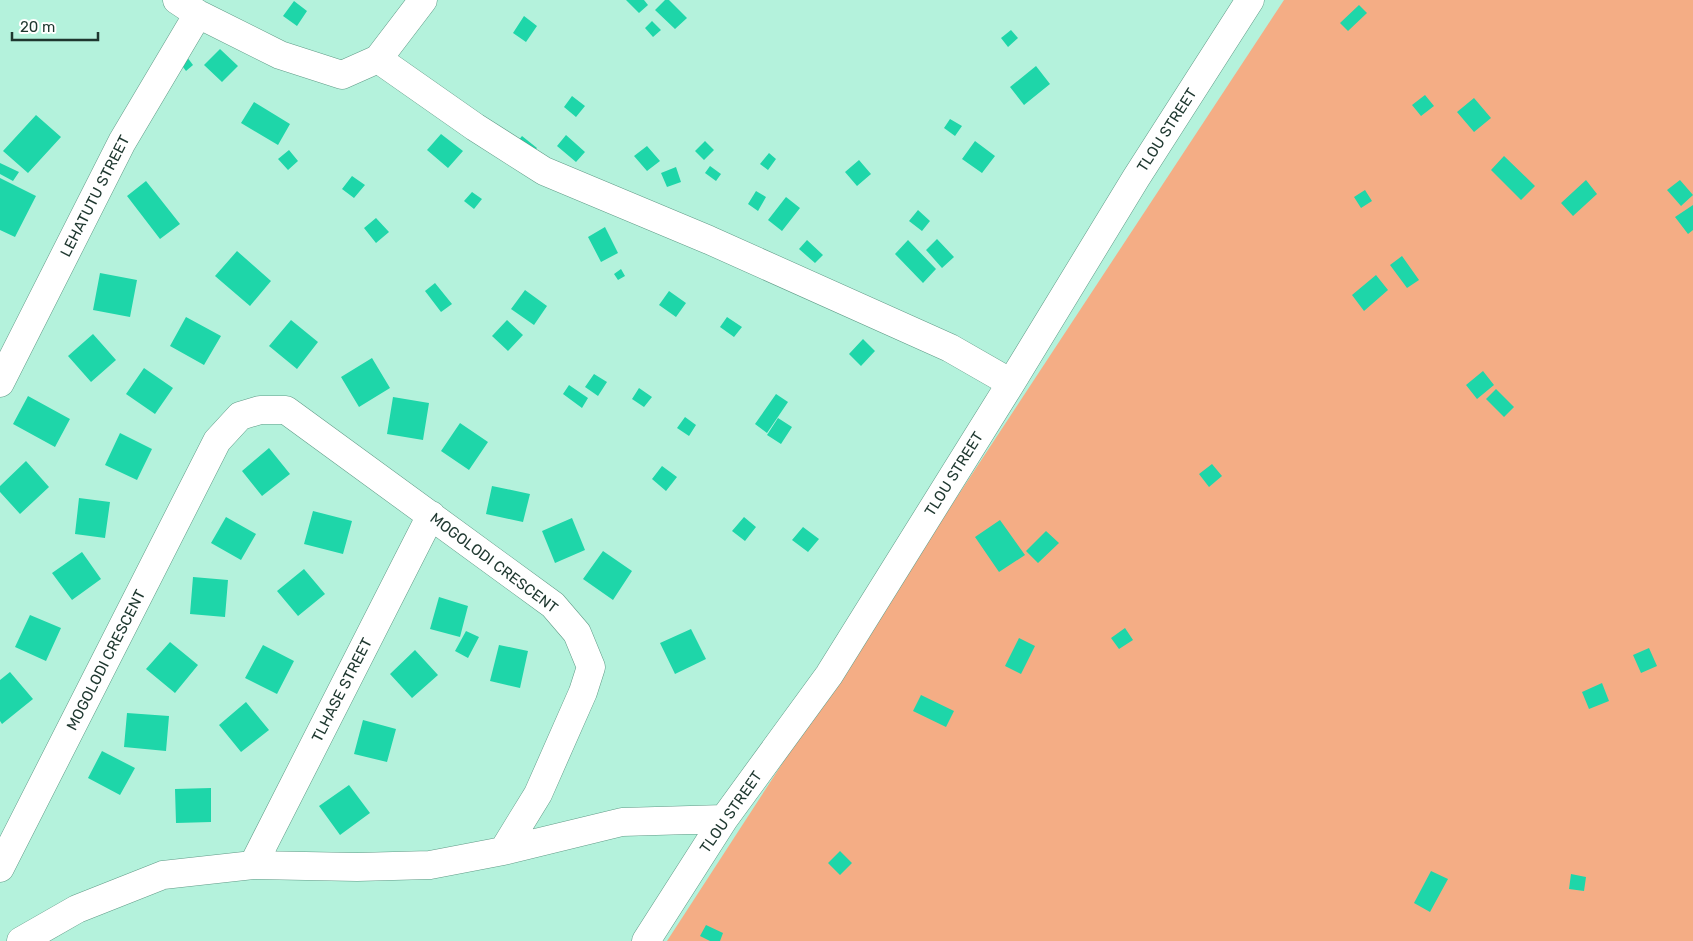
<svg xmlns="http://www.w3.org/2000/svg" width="1693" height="941" viewBox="0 0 1693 941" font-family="Rubik,sans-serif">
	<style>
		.green { fill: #f4ad85 }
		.building { fill: #1ed6a9 }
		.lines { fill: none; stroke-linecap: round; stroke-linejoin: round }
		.minor-casing { stroke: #609b87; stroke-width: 29 }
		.minor { stroke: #fff; stroke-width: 28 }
		.labels { text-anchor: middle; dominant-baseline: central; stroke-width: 4; stroke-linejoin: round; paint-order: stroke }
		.street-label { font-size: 15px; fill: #1e372f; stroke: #fff }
	</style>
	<rect width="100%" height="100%" fill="#b4f2dc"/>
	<path class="green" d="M1284 0H1693V941H667L830 690Z"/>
	<path class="building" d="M626 0H644L648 5 639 13Z
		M665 0H669L687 18 675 29 655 10Z
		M294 1 307 11 297 26 283 16Z
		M1359 5 1367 13 1348 31 1340 23Z
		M524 16 537 26 526 42 513 33Z
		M652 21 661 30 653 37 645 28Z
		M1011 30 1018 38 1008 47 1001 38Z
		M220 49 238 66 222 82 204 65Z
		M187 57 193 65 186 71 180 63Z
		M1036 66 1050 84 1024 105 1010 87Z
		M1425 95 1434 106 1421 116 1412 105Z
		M572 96 585 106 576 117 564 107Z
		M1474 98 1491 118 1474 132 1457 112Z
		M254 102 290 124 278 145 241 123Z
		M36 115 61 137 28 173 3 151Z
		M950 119 962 126 955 136 944 128Z
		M441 134 463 151 448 168 427 150Z
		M566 135 585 152 576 162 557 146Z
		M522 136 537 148 528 159 514 146Z
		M705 141 714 150 704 160 695 151Z
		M975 141 995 156 982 173 962 159Z
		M647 146 660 161 647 171 634 156Z
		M289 150 298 161 288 170 278 159Z
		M769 153 776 159 768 170 760 164Z
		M1504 156 1535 186 1521 200 1491 170Z
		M859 160 871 174 857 186 845 172Z
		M0 163 19 172 13 181 0 174Z
		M710 166 721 174 716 181 705 173Z
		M676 167 681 182 667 187 661 173Z
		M352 176 365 185 354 198 342 189Z
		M0 178 36 196 15 237 0 230Z
		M1586 180 1597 194 1573 216 1561 203Z
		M1680 180 1693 195 1681 206 1667 190Z
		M146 181 180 224 160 239 127 196Z
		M1365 190 1372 201 1361 208 1354 197Z
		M756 191 766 197 758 211 748 204Z
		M472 192 482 199 474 209 464 201Z
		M786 197 800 208 782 231 768 220Z
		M1693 205V230L1688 234 1675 217Z
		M918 210 930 221 922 231 909 221Z
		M376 218 389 232 376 243 364 228Z
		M605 227 618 253 601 262 588 237Z
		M937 239 954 257 942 268 926 250Z
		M807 240 823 255 815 263 799 249Z
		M908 240 936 269 923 283 895 254Z
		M237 251 271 281 250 306 215 276Z
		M1402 256 1419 280 1407 288 1390 265Z
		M621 269 625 276 618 280 614 274Z
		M100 273 137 280 130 317 93 310Z
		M1376 275 1388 290 1364 311 1352 295Z
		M435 283 452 304 441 312 425 291Z
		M525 290 547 306 534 325 511 309Z
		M669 291 686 303 676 317 659 305Z
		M186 317 221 336 204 365 170 346Z
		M727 317 742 327 734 337 720 327Z
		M291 320 318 342 297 369 269 346Z
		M507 320 523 335 508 351 492 336Z
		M93 334 116 360 91 382 68 356Z
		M863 339 875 351 861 366 849 354Z
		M372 358 390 388 359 407 341 377Z
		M144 368 173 388 155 414 126 394Z
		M1483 371 1494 385 1477 399 1466 385Z
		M594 374 607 382 598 396 585 387Z
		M569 385 588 398 582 408 563 394Z
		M639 388 652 397 644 407 632 399Z
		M1496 389 1514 407 1504 417 1486 399Z
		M776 394 788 402 767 433 755 424Z
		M28 396 70 419 55 447 13 424Z
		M393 397 429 403 423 440 387 434Z
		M685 417 696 425 689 436 677 428Z
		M778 418 792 427 781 444 767 435Z
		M460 423 488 442 469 470 441 451Z
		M120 433 152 449 137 480 105 465Z
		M269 448 290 474 262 496 242 471Z
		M26 461 49 487 20 514 0 492V486Z
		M1212 464 1222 476 1209 487 1199 474Z
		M662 466 677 477 666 491 652 479Z
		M492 486 530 494 523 522 486 514Z
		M79 498 110 502 105 538 75 534Z
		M313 511 352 521 343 554 304 544Z
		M226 517 256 534 241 560 211 543Z
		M744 517 756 527 745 541 732 531Z
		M572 518 585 550 555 563 542 531Z
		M1000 520 1025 555 999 572 975 537Z
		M803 527 819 539 808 552 792 540Z
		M1046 531 1059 543 1038 563 1026 551Z
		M603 551 632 571 613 600 583 579Z
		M82 552 101 579 72 600 52 573Z
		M304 569 325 594 298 616 277 591Z
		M193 577 228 580 225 617 190 614Z
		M439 597 468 606 460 637 430 629Z
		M30 615 61 628 46 661 15 647Z
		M1125 628 1133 640 1119 649 1111 638Z
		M691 629 706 659 675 674 660 643Z
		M466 631 479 637 468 658 455 651Z
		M1019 638 1035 646 1021 674 1005 666Z
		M170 642 198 665 175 693 146 669Z
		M263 645 294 661 277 694 245 678Z
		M499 645 528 651 520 688 490 681Z
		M1649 648 1657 666 1641 673 1633 655Z
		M415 650 438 675 412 698 390 674Z
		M10 672 33 699 2 724 0 721V680Z
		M1602 683 1609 701 1589 709 1582 692Z
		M921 695 954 711 946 727 913 711Z
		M246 702 269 730 241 752 219 725Z
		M127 713 169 716 166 751 124 747Z
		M363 720 396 729 387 762 354 754Z
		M102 751 135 768 120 795 88 778Z
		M349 785 370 813 340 835 319 806Z
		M211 788V822L176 823 175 789Z
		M840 851 852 863 840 875 828 863Z
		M1431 871 1448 879 1430 912 1414 903Z
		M1571 874 1586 877 1584 891 1569 889Z
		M706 925 723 933 720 941H710L700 936Z"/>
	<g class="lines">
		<defs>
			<path id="minor" d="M177 0 198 14 280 55 342 75 378 59 423 0
				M378 59 475 127 544 171 709 240 950 348 1011 383
				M0 383 122 142 198 14
				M503 851 622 822 724 819
				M253 865 431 515
				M0 868 217 441 240 416 260 410H286L553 605 577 633 591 667 583 692 538 794 503 851 430 865 357 867 253 865 163 875 77 909 21 941
				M646 941 724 819 829 675 1011 383 1136 178 1250 0"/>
		</defs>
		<use href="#minor" class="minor-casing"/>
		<use href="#minor" class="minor"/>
	</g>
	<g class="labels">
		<g class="street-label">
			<text transform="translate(1167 130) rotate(-57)">TLOU STREET</text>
			<text transform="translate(95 196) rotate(-63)">LEHATUTU STREET</text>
			<text transform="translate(954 474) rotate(-58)">TLOU STREET</text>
			<text transform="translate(494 563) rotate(37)">MOGOLODI CRESCENT</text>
			<text transform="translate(106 660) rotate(-63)">MOGOLODI CRESCENT</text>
			<text transform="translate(342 690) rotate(-63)">TLHASE STREET</text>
			<text transform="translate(731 812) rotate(-55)">TLOU STREET</text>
		</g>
	</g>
	<path d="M12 32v8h86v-8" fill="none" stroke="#1e372f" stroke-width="2.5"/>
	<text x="20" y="32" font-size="15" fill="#1e372f" stroke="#ffffff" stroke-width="4" paint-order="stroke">20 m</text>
</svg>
